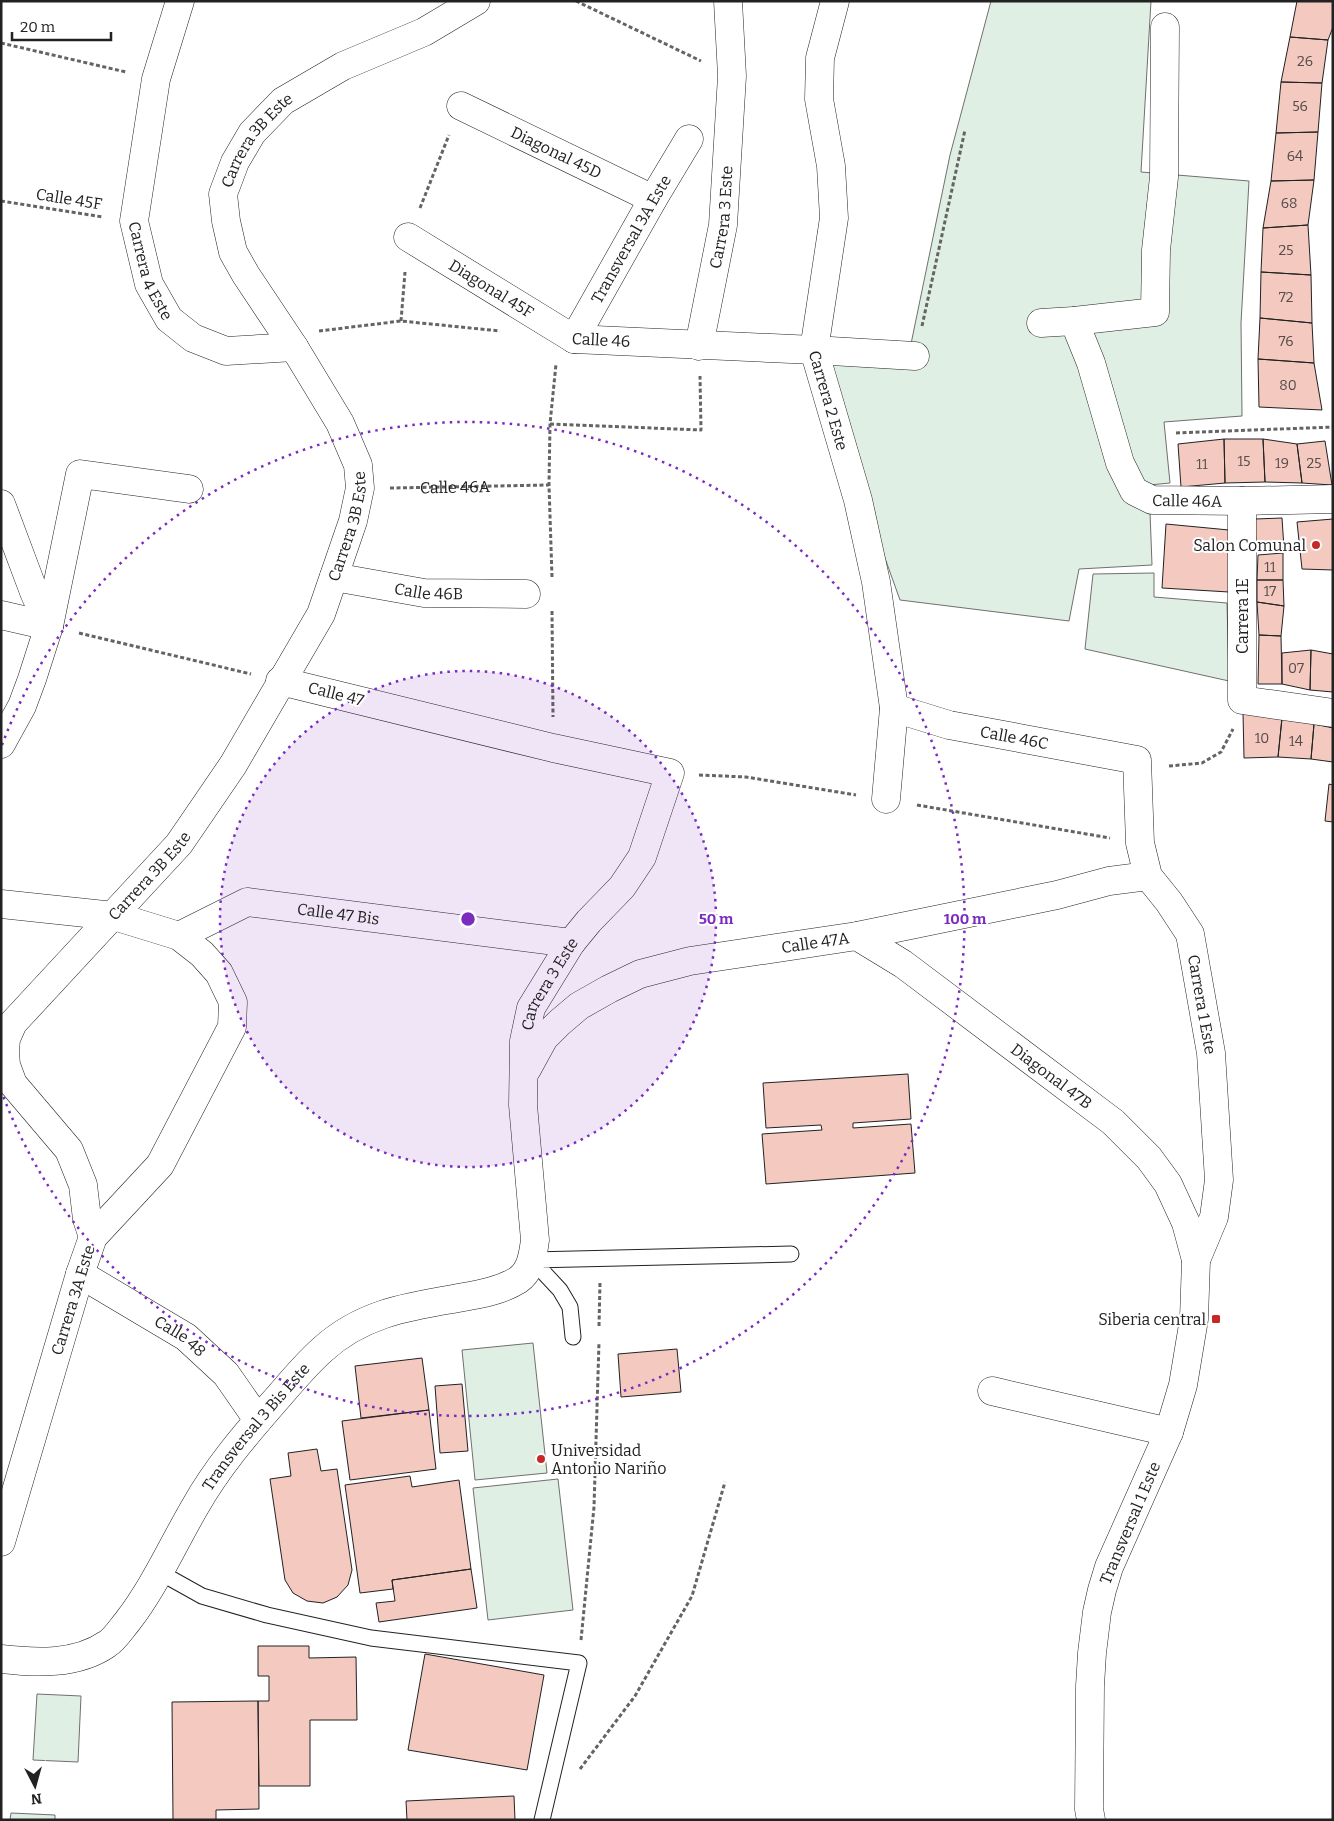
<svg xmlns="http://www.w3.org/2000/svg" width="1334" height="1821" viewBox="0 0 1334 1821" font-family="Bitter,serif">
	<style>
		.green { fill: #e0efe3; stroke: #6f6f6f }
		.building { fill: #f3c9c0; stroke: #222 }
		.lines { fill: none; stroke-linecap: round; stroke-linejoin: round }
		.lane-casing { stroke: #222; stroke-width: 17 }
		.street-casing { stroke: #222; stroke-width: 29 }
		.path { stroke: #646464; stroke-width: 3; stroke-dasharray: 4 2.5; stroke-linecap: butt }
		.lane { stroke: #fff; stroke-width: 15 }
		.street { stroke: #fff; stroke-width: 28 }
		.ring { fill: none; stroke: #7b2cbf; stroke-width: 2.5; stroke-dasharray: 2.5 5 }
		.poi-dot { fill: #c62828; stroke: #fff; stroke-width: 2 }
		.labels { text-anchor: middle; dominant-baseline: central; stroke-width: 4; stroke-linejoin: round; paint-order: stroke }
		.number-label { font-size: 14px; fill: #564c4a }
		.street-label { font-size: 16px; fill: #222; stroke: #fff }
		.poi-label { font-size: 16px; fill: #222; stroke: #fff; text-anchor: end }
		.centre { fill: #7b2cbf; stroke: #fff; stroke-width: 2.5 }
		.ring-label { font-size: 15px; text-anchor: middle; font-weight: bold; fill: #7b2cbf; stroke: #fff; stroke-width: 4; stroke-linejoin: round; paint-order: stroke }
	</style>
	<rect width="100%" height="100%" fill="#fff"/>
	<path class="green" d="M991 1H1151L1141 172 1249 181 1241 323 1242 416 1164 422 1170 483 1149 485 1152 565 1079 569 1069 621 900 600 814 360 906 368 950 155Z
		M1154 573V597L1227 603 1229 681 1085 649 1093 574Z
		M533 1343 547 1473 475 1480 462 1350Z
		M558 1479 573 1610 488 1620 473 1488Z
		M37 1694 81 1696 78 1762 33 1760Z
		M11 1813 55 1815V1820H10Z"/>
	<path class="building" d="M1297 1H1333V27L1328 40 1290 37Z
		M1290 37 1328 40 1322 83 1281 82Z
		M1281 82 1322 83 1318 132 1276 133Z
		M1318 132 1314 180 1271 181 1276 133Z
		M1314 180 1308 225 1263 228 1271 181Z
		M1308 225 1311 275 1261 272 1263 228Z
		M1261 272 1311 275 1312 323 1260 318Z
		M1260 318 1312 323 1314 363 1258 359Z
		M1258 359 1314 363 1322 410 1259 407Z
		M1224 439 1225 483 1181 487 1178 444Z
		M1224 439H1263L1265 482 1225 483Z
		M1263 439 1297 444 1302 483 1265 482Z
		M1325 441 1332 485 1302 483 1297 444Z
		M1282 518 1284 548 1256 549 1255 519Z
		M1333 519V570L1302 569 1297 522Z
		M1166 524 1229 530V592L1162 588Z
		M1283 553V580H1257L1258 555Z
		M1257 580H1283L1284 606 1257 602Z
		M1257 602 1284 606 1281 636 1259 635Z
		M1259 635 1281 636 1282 684H1258Z
		M1311 650 1310 690 1282 684V653Z
		M1311 650 1333 654V692L1310 690Z
		M1243 713 1282 718 1278 757 1244 758Z
		M1282 718 1314 724 1311 759 1278 757Z
		M1314 724 1333 728V762L1311 759Z
		M1329 784 1333 785V822L1325 821Z
		M908 1074 911 1119 853 1123V1128L911 1124 915 1173 766 1184 762 1134 822 1130 821 1125 766 1128 763 1083Z
		M677 1349 681 1392 621 1397 618 1354Z
		M422 1358 429 1410 361 1418 355 1366Z
		M462 1384 468 1451 440 1453 435 1386Z
		M429 1410 436 1469 350 1480 342 1421Z
		M317 1449 321 1471 337 1469 352 1570 348 1585 337 1597 323 1603 307 1601 293 1593 285 1580 270 1479 291 1476 288 1453Z
		M410 1476 412 1487 459 1480 471 1569 392 1580 393 1589 360 1593 345 1485Z
		M471 1569 477 1608 379 1622 376 1603 395 1601 392 1580Z
		M258 1646H309V1658L356 1657 357 1720H310V1786H259L258 1701H269V1676H258Z
		M425 1654 544 1675 527 1770 408 1750Z
		M258 1701 259 1809 216 1810V1820H173L172 1702Z
		M514 1796 515 1820H407L406 1801Z"/>
	<g class="lines">
		<defs>
			<path id="lane" d="M573 1337 570 1307 560 1290 532 1260 791 1254
				M159 1572 202 1596 267 1615 371 1638 579 1663 542 1820"/>
			<g id="street">
				<path id="s2" d="M180 1 156 79 134 221 149 284 169 319 193 338 226 351 294 347"/>
				<path id="s3" d="M835 1 820 58 819 99 831 166 834 218 814 350 858 500 876 582 894 708 886 799"/>
				<path id="s4" d="M461 106 653 199"/>
				<path id="s5" d="M408 237 574 339 814 350 915 356"/>
				<path id="s6" d="M1074 321 1091 363 1120 463 1134 491 1152 500 1242 501 1333 499"/>
				<path d="M1041 323 1074 321 1155 312 1156 250 1164 177 1165 27"/>
				<path id="s7" d="M574 339 653 199 689 139"/>
				<path id="s8" d="M699 346 723 225 732 76 728 1"/>
				<path d="M1242 501V700L1333 713"/>
				<path d="M1 504 34 592 49 626"/>
				<path id="s9" d="M334 577 424 593 526 594"/>
				<path d="M1 615 49 626"/>
				<path id="s10" d="M894 708 949 725 1137 760 1140 843 1148 876 1169 902 1190 934 1211 1053 1219 1180 1214 1217 1196 1260"/>
				<path d="M1 744 22 706 32 679 49 626 80 474 189 489"/>
				<path d="M1 904 114 916 179 936 202 954 219 973 233 1002 232 1027 160 1165 93 1237 80 1274 1 1542"/>
				<path id="s11" d="M179 936 247 902 571 943"/>
				<path id="s12" d="M857 936 903 964 1113 1122 1149 1158 1168 1184 1186 1223 1196 1260 1194 1319 1183 1385 1169 1432 1109 1567 1102 1590 1097 1612 1092 1653 1090 1686 1089 1809 1091 1820"/>
				<path id="s13" d="M527 1069 544 1038 559 1023 579 1006 609 989 640 974 690 961 857 936 1057 895 1109 881 1148 876"/>
				<path id="s14" d="M93 1237 87 1219 83 1185 69 1150 13 1084 6 1065 5 1052 6 1039 13 1023 179 844 233 765 321 614 353 521 360 488 358 465 340 423 294 347 246 275 233 252 226 221 223 194 235 162 252 133 283 101 343 66 424 32 476 1"/>
				<path id="s15" d="M80 1274 186 1337 226 1374 258 1420"/>
				<path d="M992 1391 1169 1432"/>
				<path id="s16" d="M1 1659C36 1663 77 1665 107 1644 115 1639 121 1629 127 1622 155 1586 173 1544 196 1505 217 1468 245 1435 273 1403 289 1385 304 1366 322 1350 360 1315 404 1307 453 1299 474 1295 499 1292 518 1280 531 1271 533 1255 535 1240L523 1105 524 1041 531 1008 571 943 589 921 622 887 642 857 670 773 553 748 280 681"/>
			</g>
		</defs>
		<use href="#lane" class="lane-casing"/>
		<use href="#street" class="street-casing"/>
		<g class="path">
			<path d="M576 1 701 61"/>
			<path d="M1 43 126 72"/>
			<path d="M1 201 103 217"/>
			<path d="M420 208 449 135"/>
			<path d="M401 321 405 272"/>
			<path d="M922 326 965 130"/>
			<path d="M319 331 401 321 500 331"/>
			<path d="M550 424 701 430 700 376"/>
			<path d="M1176 433 1333 427"/>
			<path id="s1" d="M390 488 549 485"/>
			<path d="M552 577 549 485 550 424 556 364"/>
			<path d="M552 611 553 717"/>
			<path d="M79 633 251 674"/>
			<path d="M1169 766 1202 763 1221 752 1233 729"/>
			<path d="M699 775 746 777 856 795"/>
			<path d="M917 805 1110 838"/>
			<path d="M599 1326 600 1282"/>
			<path d="M581 1640 594 1507 599 1342"/>
			<path d="M580 1769 635 1696 692 1596 725 1482"/>
		</g>
		<use href="#lane" class="lane"/>
		<use href="#street" class="street"/>
	</g>
	<circle cx="468" cy="919" r="248" fill="#7b2cbf" fill-opacity=".12"/>
	<g class="ring">
		<circle cx="468" cy="919" r="248"/>
		<path d="M2 745A497 497 0 1 1 2 1093"/>
	</g>
	<g class="poi-dot">
		<circle cx="1316" cy="545" r="5"/>
		<rect x="1211" y="1314" width="10" height="10" rx="2.5"/>
		<circle cx="541" cy="1459" r="5"/>
	</g>
	<g class="labels">
		<g class="number-label">
			<text x="1305" y="61">26</text>
			<text x="1300" y="106">56</text>
			<text x="1295" y="156">64</text>
			<text x="1289" y="203">68</text>
			<text x="1286" y="250">25</text>
			<text x="1286" y="297">72</text>
			<text x="1286" y="341">76</text>
			<text x="1288" y="385">80</text>
			<text x="1244" y="461">15</text>
			<text x="1282" y="463">19</text>
			<text x="1314" y="463">25</text>
			<text x="1202" y="464">11</text>
			<text x="1270" y="567">11</text>
			<text x="1270" y="591">17</text>
			<text x="1296" y="668">07</text>
			<text x="1262" y="738">10</text>
			<text x="1296" y="741">14</text>
		</g>
		<g class="street-label">
			<text stroke="none"><textPath href="#s14" startOffset="1282">Carrera 3B Este</textPath></text>
			<text stroke="none"><textPath href="#s4" startOffset="106">Diagonal 45D</textPath></text>
			<text transform="translate(69 199) rotate(9)">Calle 45F</text>
			<text stroke="none"><textPath href="#s8" startOffset="131">Carrera 3 Este</textPath></text>
			<text stroke="none"><textPath href="#s7" startOffset="115">Transversal 3A Este</textPath></text>
			<text stroke="none"><textPath href="#s2" startOffset="278">Carrera 4 Este</textPath></text>
			<text stroke="none"><textPath href="#s5" startOffset="98">Diagonal 45F</textPath></text>
			<text transform="translate(601 340) rotate(3)">Calle 46</text>
			<text stroke="none"><textPath href="#s3" startOffset="406">Carrera 2 Este</textPath></text>
			<text stroke="none"><textPath href="#s1" startOffset="65">Calle 46A</textPath></text>
			<text stroke="none"><textPath href="#s6" startOffset="236">Calle 46A</textPath></text>
			<text stroke="none"><textPath href="#s14" startOffset="848">Carrera 3B Este</textPath></text>
			<text stroke="none"><textPath href="#s9" startOffset="96">Calle 46B</textPath></text>
			<text transform="translate(1242 616) rotate(-90)">Carrera 1E</text>
			<text transform="translate(336 694) rotate(14)">Calle 47</text>
			<text stroke="none"><textPath href="#s10" startOffset="124">Calle 46C</textPath></text>
			<text stroke="none"><textPath href="#s14" startOffset="442">Carrera 3B Este</textPath></text>
			<text stroke="none"><textPath href="#s11" startOffset="168">Calle 47 Bis</textPath></text>
			<text stroke="none"><textPath href="#s13" startOffset="330">Calle 47A</textPath></text>
			<text stroke="none"><textPath href="#s16" startOffset="994">Carrera 3 Este</textPath></text>
			<text stroke="none"><textPath href="#s10" startOffset="509">Carrera 1 Este</textPath></text>
			<text stroke="none"><textPath href="#s12" startOffset="240">Diagonal 47B</textPath></text>
			<text transform="translate(73 1300) rotate(-73)">Carrera 3A Este</text>
			<text stroke="none"><textPath href="#s15" startOffset="118">Calle 48</textPath></text>
			<text stroke="none"><textPath href="#s16" startOffset="374">Transversal 3 Bis Este</textPath></text>
			<text transform="translate(1130 1523) rotate(-67)">Transversal 1 Este</text>
		</g>
		<g class="poi-label">
			<text x="1306" y="545">Salon Comunal</text>
			<text x="1206" y="1319">Siberia central</text>
			<text x="551" y="1450" text-anchor="start">Universidad<tspan x="551" dy="18">Antonio Nariño</tspan></text>
		</g>
	</g>
	<circle cx="468" cy="919" r="8" class="centre"/>
	<g class="ring-label">
		<text x="716" y="924">50 m</text>
		<text x="965" y="924">100 m</text>
	</g>
	<rect width="1334" height="1821" fill="none" stroke="#222222" stroke-width="5"/>
	<g transform="translate(35 1786) rotate(174)" stroke="#ffffff" stroke-width="4" paint-order="stroke">
	<path d="M0-4L9 19L0 12L-9 19Z" fill="#222222"/>
	<text y="-8" font-size="14" font-weight="bold" text-anchor="middle" fill="#222222">N</text>
	</g>
	<path d="M12 32v8h99v-8" fill="none" stroke="#222222" stroke-width="2.5"/>
	<text x="20" y="32" font-size="15" fill="#222222" stroke="#ffffff" stroke-width="4" paint-order="stroke">20 m</text>
</svg>
